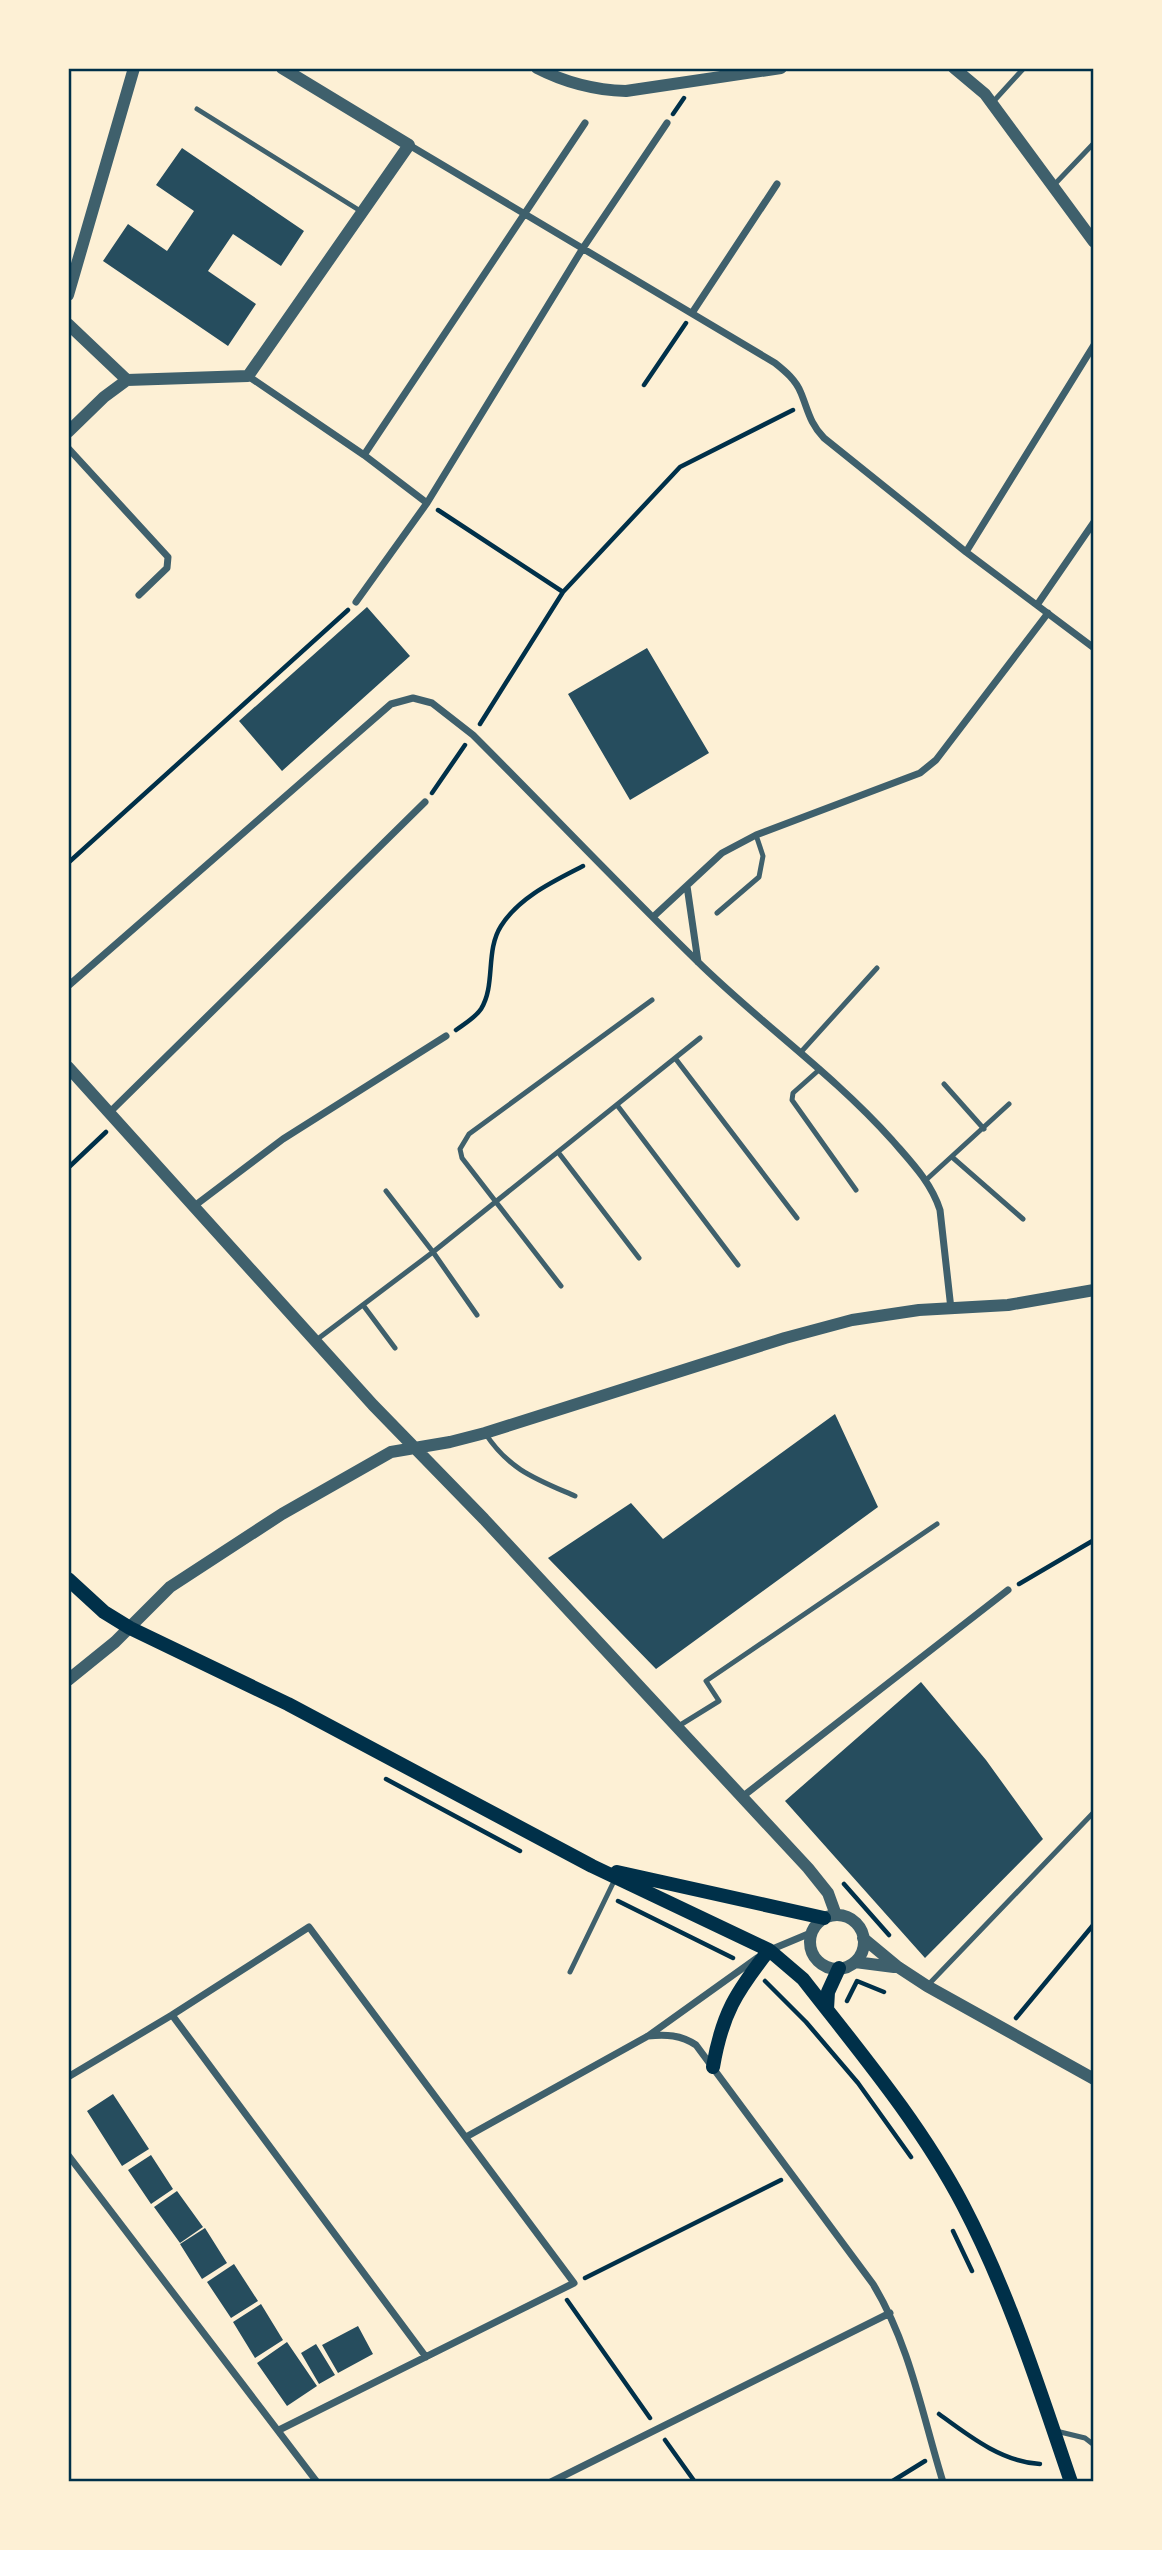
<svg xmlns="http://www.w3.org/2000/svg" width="1162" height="2550" viewBox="0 0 1162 2550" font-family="'Roboto Serif',serif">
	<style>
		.building { fill: #264d5e }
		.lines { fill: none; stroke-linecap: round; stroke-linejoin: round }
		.path { stroke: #003049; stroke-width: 4.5 }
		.service { stroke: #3f606c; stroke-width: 5 }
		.minor { stroke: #3f606c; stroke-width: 7 }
		.tertiary { stroke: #3f606c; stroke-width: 12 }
		.secondary { stroke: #003049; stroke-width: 14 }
		.neatline { fill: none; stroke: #003049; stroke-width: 2.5 }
	</style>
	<rect width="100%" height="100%" fill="#fdf0d5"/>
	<path class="building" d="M182 148 304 231 281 266 233 234 208 271 256 304 228 346 103 261 128 224 167 251 194 211 156 185Z
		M367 607 410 656 282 771 239 721Z
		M647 648 709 753 630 800 568 694Z
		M835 1414 878 1507 656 1669 548 1558 631 1503 663 1539Z
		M921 1682 986 1760 1043 1839 925 1958 785 1801Z
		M113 2094 149 2149 122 2166 87 2111Z
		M151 2155 173 2189 151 2204 128 2170Z
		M177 2191 203 2227 180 2243 154 2207Z
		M205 2228 227 2263 202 2279 180 2244Z
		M234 2264 258 2301 231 2318 207 2282Z
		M261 2304 283 2340 255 2358 233 2322Z
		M358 2326 373 2354 338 2373 322 2345Z
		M287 2342 317 2386 287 2406 257 2363Z
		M316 2344 335 2375 319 2384 301 2353Z"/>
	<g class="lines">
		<path class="path" d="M673 114 684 98
			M644 385 686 323
			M438 510 563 592
			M480 724 563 592 680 467 793 410
			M432 793 465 745
			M68 863 348 610
			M456 1030C464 1024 475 1018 481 1009 496 985 485 951 501 926 519 897 554 881 583 866
			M68 1168 106 1132
			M1019 1584 1094 1540
			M386 1779 520 1851
			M844 1884 889 1935
			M618 1901 733 1958
			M765 1981 806 2022 858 2083 911 2157
			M847 2001 857 1981 884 1992
			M1016 2018 1094 1924
			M953 2231 972 2271
			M585 2278 781 2180
			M567 2300 650 2418
			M939 2414C969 2436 1002 2462 1040 2464
			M665 2440 695 2482
			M891 2482 925 2461"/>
		<path class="service" d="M993 102 1024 68
			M197 109 362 212
			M1053 186 1094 143
			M717 913 759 877 763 856 756 835
			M801 1052 877 968
			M675 1058 797 1218
			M820 1069 793 1093 792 1100 856 1190
			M944 1084 984 1129
			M617 1105 738 1265
			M558 1152 639 1258
			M952 1157 1023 1219
			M926 1180 1009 1104
			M386 1191 433 1252 477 1315
			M561 1286 462 1158 460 1149 469 1134 652 1000
			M363 1305 395 1348
			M315 1341 433 1252 700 1038
			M485 1433C509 1470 536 1479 575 1496
			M677 1727 719 1701 706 1681 937 1524
			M570 1972 616 1877
			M929 1984 1094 1812
			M1056 2431 1085 2438 1094 2445"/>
		<path class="minor" d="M409 145 775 363C785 371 796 380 801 393 808 410 810 424 824 438L966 552 1094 648
			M692 313 777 184
			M248 376 364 455 427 503
			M68 448 168 557 167 568 139 595
			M364 455 585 123
			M966 552 1094 345
			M356 602 427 503 583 248 667 123
			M1037 605 1094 522
			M687 886 698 962
			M653 917 722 853 756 835 920 773 936 760 1048 613
			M68 986 391 704 413 698 432 703 473 735C548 810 621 887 697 961 760 1023 833 1074 892 1140 911 1162 931 1182 940 1210L951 1309
			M109 1113 425 802
			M193 1207 283 1139 446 1036
			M742 1797 1008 1590
			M770 1950 813 1932
			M172 2015 426 2357
			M648 2036C666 2034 681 2035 696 2045L873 2284C910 2345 922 2414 943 2482
			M68 2077 172 2015 309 1927 574 2283 279 2430
			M466 2137 648 2036 757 1958
			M68 2155 317 2482
			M551 2482 890 2313"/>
		<path class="tertiary" d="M537 68C566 83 593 90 626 91L781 68
			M954 68 985 94 1094 242
			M68 295 134 68
			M68 324 127 380 248 376 409 145 282 68
			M68 432 104 397 127 380
			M68 1067 373 1405 484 1519 808 1868 828 1893 836 1915
			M68 1680 115 1642 170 1587 282 1514 391 1452 450 1442 485 1433 785 1338 852 1320 919 1310 1008 1305 1094 1290
			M810 1942a27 27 0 1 1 54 0a27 27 0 1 1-54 0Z
			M863 1938 898 1967 927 1986 1094 2079
			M855 1962 894 1967"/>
		<path class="secondary" d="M68 1579 104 1612 130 1628 288 1704 592 1866 769 1950 803 1979C859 2051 920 2123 963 2205 1009 2293 1039 2388 1071 2482
			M617 1872 824 1918
			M827 2009 828 1992 839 1968
			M713 2067C722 2014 736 1992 769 1950"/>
	</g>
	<rect width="1162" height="2550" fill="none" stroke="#fdf0d5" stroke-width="140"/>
	<rect x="70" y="70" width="1022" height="2410" class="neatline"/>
</svg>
